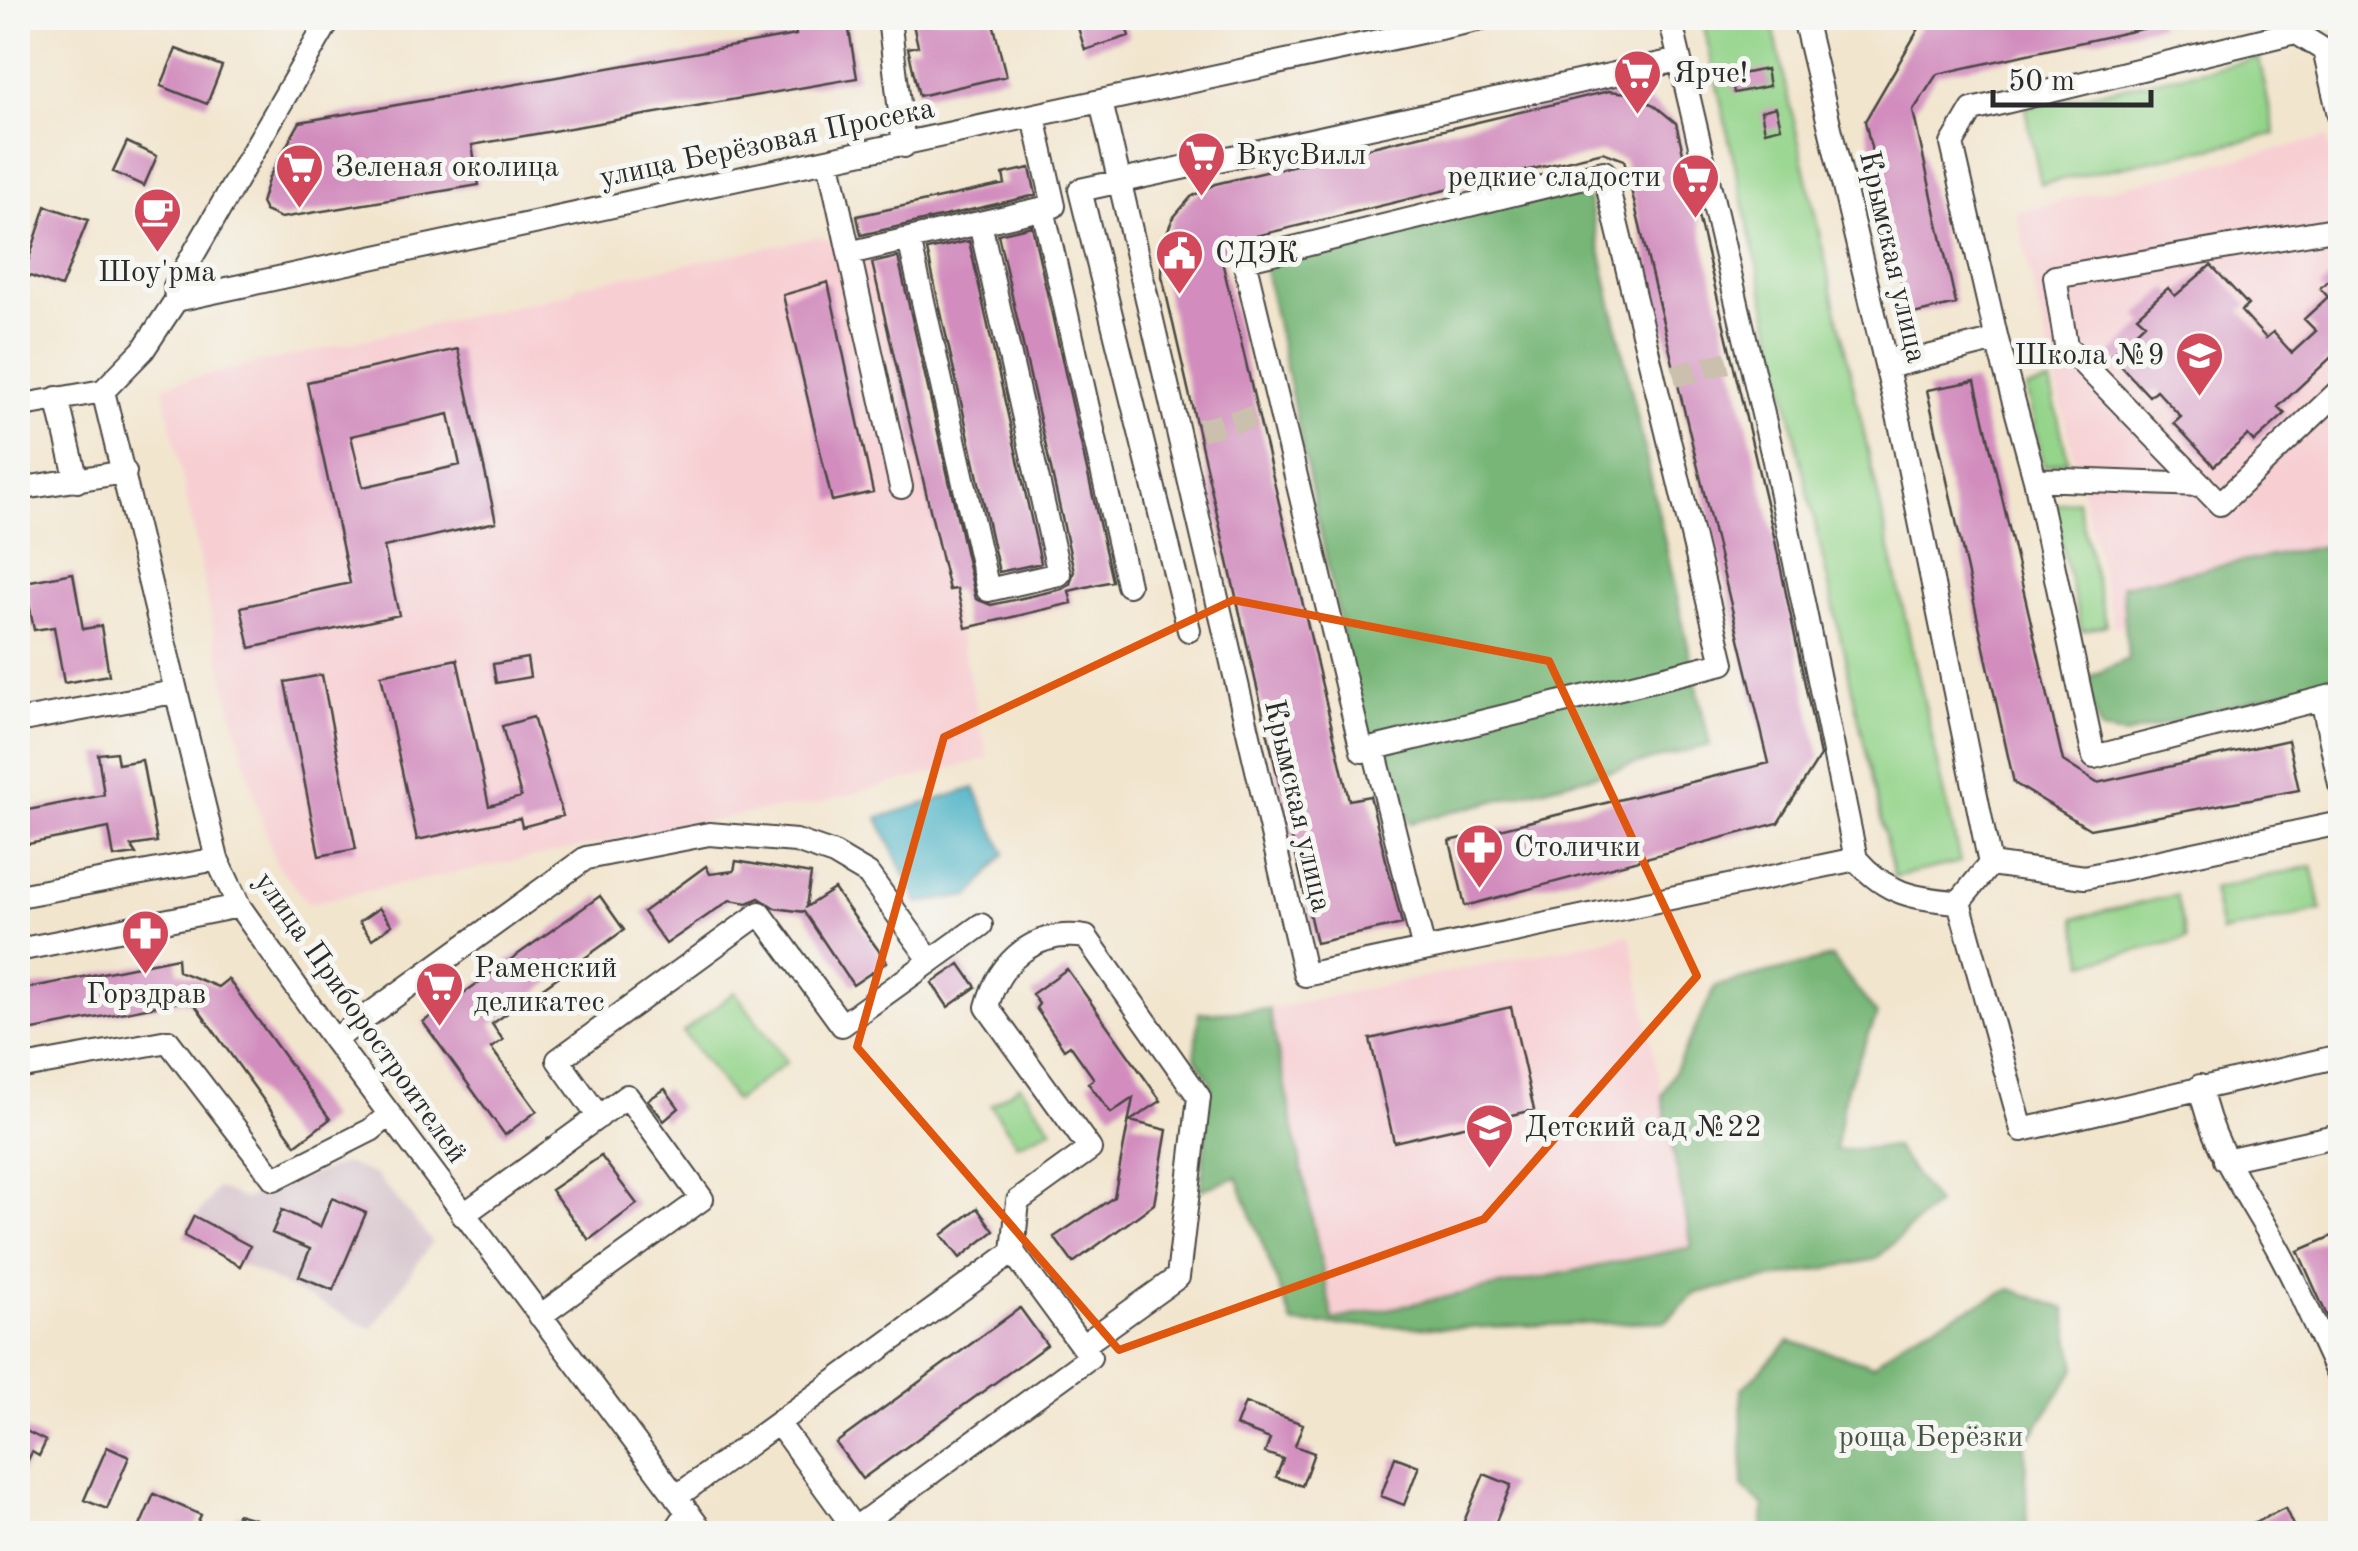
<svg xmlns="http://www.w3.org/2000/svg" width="2358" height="1551" viewBox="0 0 2358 1551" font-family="'Old Standard TT',serif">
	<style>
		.built { fill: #f7cfd3 }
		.industrial { fill: #d2bdc7 }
		.green { fill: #94d48b; stroke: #60805b; stroke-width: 2.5 }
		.forest { fill: #77b677; stroke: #517051; stroke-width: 2.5 }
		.water { fill: #46b0c4; stroke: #386e78; stroke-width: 2.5 }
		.building { fill: #d28dbe; fill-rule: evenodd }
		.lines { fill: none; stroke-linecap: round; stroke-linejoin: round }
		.minor-tunnel { stroke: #cac0ad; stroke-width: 22; stroke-dasharray: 22 11; stroke-linecap: butt }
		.minor-casing { stroke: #494743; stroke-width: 26 }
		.minor { stroke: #fff; stroke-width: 22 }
		.marked { fill: none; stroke: #df570e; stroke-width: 8; stroke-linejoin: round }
		.labels { text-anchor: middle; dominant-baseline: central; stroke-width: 10; stroke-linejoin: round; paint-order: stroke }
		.poi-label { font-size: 30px; fill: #2b2b2b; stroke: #f6f6f2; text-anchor: start }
		.street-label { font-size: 30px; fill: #2b2b2b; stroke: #f6f6f2 }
		.park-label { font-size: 30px; fill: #455543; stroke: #f6f6f2 }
	</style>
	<rect width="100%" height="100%" fill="#f6f6f2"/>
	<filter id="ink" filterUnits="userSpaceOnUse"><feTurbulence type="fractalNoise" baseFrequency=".01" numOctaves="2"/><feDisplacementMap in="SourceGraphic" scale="20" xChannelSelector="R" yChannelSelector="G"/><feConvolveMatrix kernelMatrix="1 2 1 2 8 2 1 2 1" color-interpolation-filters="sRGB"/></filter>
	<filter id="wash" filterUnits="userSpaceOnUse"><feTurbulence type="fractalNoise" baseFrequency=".0048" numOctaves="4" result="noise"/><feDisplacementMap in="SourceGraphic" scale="40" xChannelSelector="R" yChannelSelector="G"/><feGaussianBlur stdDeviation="2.25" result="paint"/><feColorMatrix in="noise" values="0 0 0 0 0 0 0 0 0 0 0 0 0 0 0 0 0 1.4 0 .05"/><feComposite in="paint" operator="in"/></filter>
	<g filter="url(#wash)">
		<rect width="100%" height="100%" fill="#f2e5ce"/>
		<path class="built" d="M2327 137 2337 180H2340V573L2114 627 2016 212Z
			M819 237 871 255 988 758 815 804 744 814 308 903 276 863 258 808 227 693 163 385 572 293 577 286Z
			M1630 935 1693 1247 1333 1321 1269 1009Z"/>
		<path class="industrial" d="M345 1163 376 1175 432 1242 372 1329 184 1236 217 1188 244 1199Z"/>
		<path class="green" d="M1702 18H1771L1960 862 1894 877Z
			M2259 58 2275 134 2041 184 2025 108Z
			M2050 383 2068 460 2044 466 2026 389Z
			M2077 500 2106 625 2082 631 2052 506Z
			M2312 866 2322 910 2221 933 2212 889Z
			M2176 895 2186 939 2085 963 2075 918Z
			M735 992 787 1062 735 1101 683 1032Z
			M1020 1085 1052 1129 1017 1144 991 1105Z"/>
		<path class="forest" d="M1545 187 1589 200 1710 745 1410 823 1370 743 1349 667 1263 260Z
			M2340 543V676L2125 735 2101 731 2083 680 2128 659 2122 585Z
			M1832 957 1877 1015 1847 1087 1835 1150 1895 1147 1936 1204 1876 1259 1696 1293 1666 1321 1456 1328 1293 1324 1237 1177 1201 1190 1210 1080 1195 1057 1199 1013 1269 1009 1333 1320 1692 1247 1662 1096 1716 986Z
			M2011 1289 2065 1309 2076 1368 2025 1445 2027 1533H1762L1764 1506 1743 1488 1741 1390 1789 1341 1873 1365 1909 1336Z"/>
		<path class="water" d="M974 788 1005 853 971 896 918 903 878 818Z"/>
		<g id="blocks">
			<path class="building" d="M793 18H847L857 78 472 145 479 185 281 218 265 211 261 203 269 177 300 122 796 35Z
				M923 18H992L1006 76 919 96 908 48 918 46 912 20Z
				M1075 18H1123L1129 36 1085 50Z
				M1925 18H2159L2160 25 1937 74 1913 111 1956 304 1909 315 1865 121Z
				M176 49 222 66 207 104 161 86Z
				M1766 69 1769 86 1734 93 1731 76Z
				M1609 91 1628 93 1654 105 1676 123 1774 536 1820 756 1778 823 1465 906 1450 841 1769 763 1624 160 1603 152 1248 238 1222 261 1349 800 1370 796 1402 924 1316 943 1162 276 1163 242 1173 218 1191 197 1215 184Z
				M1776 107 1781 127 1765 131 1761 111Z
				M127 142 157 156 144 186 113 172Z
				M1030 168 1036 195 861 235 857 216 1005 184 1003 174Z
				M46 206 88 220 61 287 24 274Z
				M1032 226 1112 581 1069 591 1072 603 966 628 957 589 949 590 872 263 898 257 976 599 991 605 1062 589 1070 584 1074 571 998 234Z
				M969 241 1041 563 999 572 927 250Z
				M2211 265 2248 305 2241 311 2266 338 2273 332 2292 353 2316 331 2304 319 2328 297 2320 288 2340 269V349L2278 407 2285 414 2254 442 2248 435 2214 466 2174 423 2181 417 2156 390 2149 396 2111 355 2145 323 2137 316 2168 288 2175 296Z
				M828 282 873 492 832 501 783 295Z
				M458 349 496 522 384 547 399 615 250 648 241 607 350 583 307 382ZM449 414 460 465 363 487 351 436Z
				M1975 381 2063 761 2097 783 2288 740 2299 790 2090 829 2014 783 1927 390Z
				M73 573 83 629 101 626 109 675 64 683 54 627 34 630 25 582Z
				M527 658 530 677 496 683 493 664Z
				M457 659 489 806 521 797 502 726 533 717 563 816 522 827 520 818 417 840 381 675Z
				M322 675 356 849 319 856 285 682Z
				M116 752 118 764 142 760 157 842 131 846 136 854 114 857 109 828 18 846V812L104 795 98 754Z
				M736 861 811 874 806 907 834 889 887 962 853 985 804 912 775 908 759 898 748 903 730 900 666 944 643 912 706 866 710 874 734 871Z
				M600 896 624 930 492 1024 503 1040 491 1048 537 1111 505 1135 423 1022Z
				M379 908 392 925 372 939 359 922Z
				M177 958 178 971 218 987 228 979 330 1119 296 1145 195 1005 182 1001 18 1033V990Z
				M960 964 976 987 948 1007 932 983Z
				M1067 969 1161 1101 1130 1121 1167 1130 1154 1204 1073 1263 1054 1237 1114 1197 1133 1098 1111 1113 1088 1083 1094 1079 1070 1045 1064 1049 1036 1008 1039 1004 1032 994Z
				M1511 1007 1534 1110 1394 1142 1370 1039Z
				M665 1089 679 1108 664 1121 648 1100Z
				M601 1156 637 1204 589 1240 551 1190Z
				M332 1198 366 1213 333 1290 299 1276 310 1249 272 1233 282 1210 320 1227Z
				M977 1208 994 1231 960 1258 942 1235Z
				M194 1216 250 1246 240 1266 184 1236Z
				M2340 1233V1345L2298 1251Z
				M1020 1308 1047 1345 862 1479 836 1443Z
				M1245 1403 1303 1424 1295 1446 1314 1453 1302 1486 1276 1477 1283 1459 1265 1453 1270 1439 1236 1426Z
				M18 1427 46 1441 39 1456 32 1452 18 1480Z
				M107 1447 129 1457 107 1509 84 1500Z
				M1395 1457 1419 1466 1404 1505 1381 1496Z
				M1484 1474 1511 1485 1491 1534 1462 1526Z
				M154 1494 201 1515 193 1534H158L140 1526Z
				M2285 1508 2297 1534H2232Z
				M237 1514 255 1519 251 1534H232Z"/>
		</g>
	</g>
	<g filter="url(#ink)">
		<use href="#blocks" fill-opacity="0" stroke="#494743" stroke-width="2.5"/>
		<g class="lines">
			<path class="minor-tunnel" d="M1674 376 1733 361
				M1200 430 1260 415"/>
			<defs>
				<path id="minor" d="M889 18 904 146
					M1670 18 1774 461 1856 859C1886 894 1915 899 1959 902
					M1804 18 1901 428 1990 864
					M1101 102 1305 975 1856 859
					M829 162 849 253 909 239 988 590 1059 574 980 223
					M1604 172 1723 663 1362 751 1244 260Z
					M1043 209 1128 585
					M2340 228 2055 277 2066 346 2220 504 2337 393 2340 397
					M909 239 1054 206 1034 117
					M849 253 901 487
					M176 300 175 286 330 18
					M1997 340 1952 144 1972 110 2295 32 2324 50 2340 119
					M1887 367 1997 340 2035 479 2094 757 2340 694
					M103 391 143 350 176 300 1486 18
					M103 391 217 859 239 906 334 1040 704 1534
					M57 398 77 481
					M18 406 103 391
					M2035 479 2202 485
					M18 489 125 472
					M1189 630 1080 190 1679 60
					M2322 699 2340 784
					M18 721 174 692
					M1374 749 1424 950
					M1990 864 2085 877 2340 823
					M18 896 217 859
					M1959 902 2022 1130 2340 1056
					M1959 902 1990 864
					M18 950 239 906
					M334 1040 586 858 709 834 796 841 834 854 868 874 931 961 981 925
					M18 1068 168 1041 274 1179 371 1130 389 1115
					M2200 1086C2212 1150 2250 1197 2280 1253 2302 1294 2320 1337 2340 1379
					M599 1117 558 1060 760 913 842 1025 931 961
					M2225 1160 2340 1135
					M463 1215 627 1096 702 1199 540 1316
					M778 1423 854 1528
					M676 1497 1013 1252
					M673 1534 688 1512
					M847 1534 1090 1357 1013 1252 1018 1201 1090 1149 987 1007C999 960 1036 929 1086 937L1199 1097 1178 1277 1082 1346"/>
			</defs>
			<use href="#minor" class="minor-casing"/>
			<use href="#minor" class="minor"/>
		</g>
	</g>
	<path class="marked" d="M1233 600 1549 661 1697 976 1484 1219 1119 1350 857 1047 944 737Z"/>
	<defs>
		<symbol id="supermarket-pin" viewBox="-11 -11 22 30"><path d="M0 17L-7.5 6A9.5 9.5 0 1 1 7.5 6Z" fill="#d1495b" stroke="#f6f6f2"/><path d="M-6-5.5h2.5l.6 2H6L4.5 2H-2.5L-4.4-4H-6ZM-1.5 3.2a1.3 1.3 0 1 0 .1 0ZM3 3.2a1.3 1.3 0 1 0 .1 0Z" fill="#fff"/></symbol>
		<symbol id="cafe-pin" viewBox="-11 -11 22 30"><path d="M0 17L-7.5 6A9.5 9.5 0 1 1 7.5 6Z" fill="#d1495b" stroke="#f6f6f2"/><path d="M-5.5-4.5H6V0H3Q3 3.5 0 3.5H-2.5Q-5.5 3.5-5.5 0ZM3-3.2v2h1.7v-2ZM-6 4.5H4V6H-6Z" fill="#fff"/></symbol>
		<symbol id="civic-pin" viewBox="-11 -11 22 30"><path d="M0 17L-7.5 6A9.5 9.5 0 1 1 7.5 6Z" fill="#d1495b" stroke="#f6f6f2"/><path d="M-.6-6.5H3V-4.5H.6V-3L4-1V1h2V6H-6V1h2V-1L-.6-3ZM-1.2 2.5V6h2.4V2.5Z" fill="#fff"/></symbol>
		<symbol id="school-pin" viewBox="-11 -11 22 30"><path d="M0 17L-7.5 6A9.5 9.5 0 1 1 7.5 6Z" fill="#d1495b" stroke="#f6f6f2"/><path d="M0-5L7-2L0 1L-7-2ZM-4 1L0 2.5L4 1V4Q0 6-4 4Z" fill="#fff"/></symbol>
		<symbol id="pharmacy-pin" viewBox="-11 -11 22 30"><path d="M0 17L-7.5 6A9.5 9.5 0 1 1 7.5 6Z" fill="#d1495b" stroke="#f6f6f2"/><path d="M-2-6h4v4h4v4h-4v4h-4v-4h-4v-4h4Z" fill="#fff"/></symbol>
	</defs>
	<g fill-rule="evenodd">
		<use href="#supermarket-pin" x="1610" y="46" width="55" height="75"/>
		<use href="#supermarket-pin" x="1174" y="128" width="55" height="75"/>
		<use href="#supermarket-pin" x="272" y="140" width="55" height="75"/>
		<use href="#supermarket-pin" x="1668" y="150" width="55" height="75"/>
		<use href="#cafe-pin" x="130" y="184" width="55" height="75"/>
		<use href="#civic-pin" x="1152" y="226" width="55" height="75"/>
		<use href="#school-pin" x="2172" y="328" width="55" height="75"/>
		<use href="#pharmacy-pin" x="1452" y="820" width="55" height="75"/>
		<use href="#pharmacy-pin" x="118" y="906" width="55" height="75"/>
		<use href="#supermarket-pin" x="412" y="958" width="55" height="75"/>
		<use href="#school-pin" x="1462" y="1100" width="55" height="75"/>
	</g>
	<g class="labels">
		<g class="poi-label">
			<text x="1673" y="74">Ярче!</text>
			<text x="1236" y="156">ВкусВилл</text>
			<text x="335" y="168">Зеленая околица</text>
			<text x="1661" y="178" text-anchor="end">редкие сладости</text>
			<text x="1215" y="254">СДЭК</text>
			<text x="157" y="273" text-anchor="middle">Шоу'рма</text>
			<text x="2165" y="356" text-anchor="end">Школа №9</text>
			<text x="1514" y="848">Столички</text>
			<text x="474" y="969">Раменский<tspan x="474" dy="34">деликатес</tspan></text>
			<text x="146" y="995" text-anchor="middle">Горздрав</text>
			<text x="1525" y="1128">Детский сад №22</text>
		</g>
		<g class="street-label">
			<text transform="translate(767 144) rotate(-12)">улица Берёзовая Просека</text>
			<text transform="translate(1892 257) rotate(77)">Крымская улица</text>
			<text transform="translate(1297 806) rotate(77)">Крымская улица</text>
			<text transform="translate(360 1018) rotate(55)">улица Приборостроителей</text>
		</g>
		<g class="park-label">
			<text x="1931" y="1438">роща Берёзки</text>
		</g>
	</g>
	<rect width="2358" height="1551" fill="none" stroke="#f6f6f2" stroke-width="60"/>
	<path d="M1993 90v15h158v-15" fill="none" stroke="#2b2b2b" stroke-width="5"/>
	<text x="2008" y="90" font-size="30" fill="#2b2b2b" stroke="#f6f6f2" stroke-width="8" paint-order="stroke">50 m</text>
</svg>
